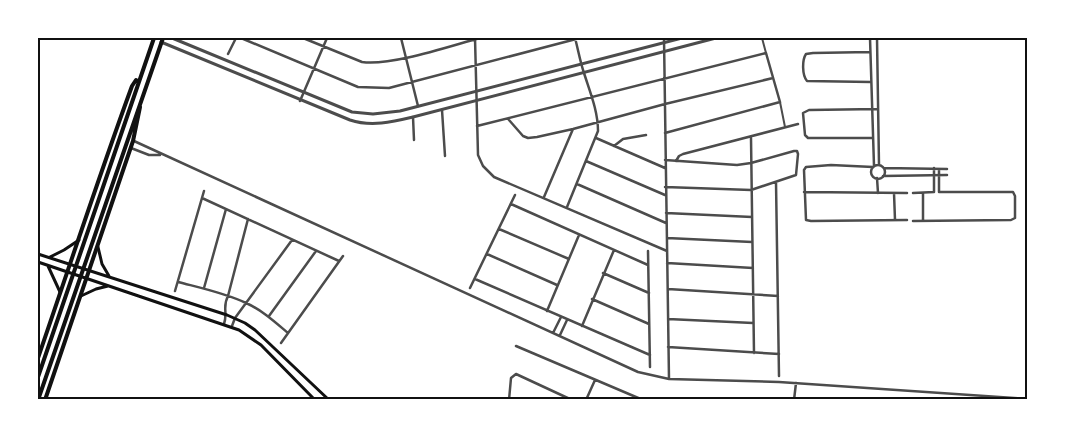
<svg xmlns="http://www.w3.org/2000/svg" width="1065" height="437" viewBox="0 0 1065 437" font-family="Barlow,sans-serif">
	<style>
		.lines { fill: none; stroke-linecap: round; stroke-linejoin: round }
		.pedestrian { stroke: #4c4c4c; stroke-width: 2 }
		.minor { stroke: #4c4c4c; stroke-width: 2.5 }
		.tertiary { stroke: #4c4c4c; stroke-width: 3 }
		.secondary { stroke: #111; stroke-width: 3 }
		.trunk { stroke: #111; stroke-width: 4 }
		.neatline { fill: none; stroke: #111; stroke-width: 2 }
	</style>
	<rect width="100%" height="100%" fill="#fff"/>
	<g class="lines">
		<path class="pedestrian" d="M762 38 766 53
			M780 102 785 127"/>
		<path class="minor" d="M241 38 358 87 389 88 580 38
			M303 38 362 62C392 66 450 46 480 38
			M371 38H379
			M401 38 418 106
			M475 38 478 155 483 166 494 177 667 251
			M664 38 669 379
			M870 38 874 166
			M877 38 879 165
			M870 52 813 53 806 54C802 60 802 75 807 81L871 82
			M228 54 236 38
			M300 101 327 38
			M442 110 445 156
			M413 117 414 140
			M509 120 523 136 528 138 537 137 573 129 665 104 773 78
			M477 126 766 53 780 102 665 133
			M596 138 665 168
			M751 138 754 353
			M872 138H808L805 135 803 113 809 110 878 109
			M134 141 638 372 669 379 779 382 1028 399
			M614 146 623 139 646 135
			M131 148 149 155H160
			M586 161 665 195
			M676 161 679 156 683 154 798 124
			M871 172a7 7 0 1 1 14 0a7 7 0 1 1-14 0Z
			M873 167 831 165 806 167 804 170 806 220 811 221 907 220
			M884 168 947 169
			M883 176 947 175
			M877 178 878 193
			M776 182 779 376
			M577 184 666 223
			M665 187 751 190 796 175 798 154 797 151H794L751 163 737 165 665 160
			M804 192 907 193
			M894 193 895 220
			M913 193 934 192V168
			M923 193V220
			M544 197 573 129
			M202 198 339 261
			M511 204 648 265
			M567 207 598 131C598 111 590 92 584 73 580 61 578 49 575 38
			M666 213 752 217
			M913 221 1011 220 1015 218V196L1013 192H939V169
			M499 229 569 259
			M667 238 752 242
			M648 251 650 367
			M487 254 557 285
			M667 263 753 268
			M603 273 649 293
			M475 279 650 355
			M178 282C201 288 225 293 246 303 262 310 275 322 288 333
			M204 288 226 209
			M470 288 515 195
			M668 289 778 296
			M175 291 204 191
			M592 299 649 324
			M547 311 579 235
			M269 316 316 251
			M668 319 753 323
			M224 324C228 312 222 307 228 296L248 219
			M232 326 235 318 292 240
			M582 326 614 250
			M553 333 561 317
			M560 335 567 320
			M281 343 343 256
			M516 346 643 400
			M668 347 779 354
			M509 400 511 378 516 374 572 400
			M586 400 595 380
			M794 400 796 383"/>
		<path class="tertiary" d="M172 38 352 112 373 114 400 111 682 38
			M924 38H957
			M161 42 350 120C371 127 392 122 413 117L716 38"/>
		<path class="secondary" d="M98 247 102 264 109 276
			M38 254 227 315 245 323 255 330 329 400
			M50 257 64 250 79 240
			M38 262 239 330 261 345 315 400
			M48 266 60 292
			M81 296 96 289 108 286"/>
		<path class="trunk" d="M38 358C69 268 99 176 132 86L136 80
			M38 377 154 38
			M38 400 163 38
			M45 400 133 141 140 107"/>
	</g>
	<rect width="1065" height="437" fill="none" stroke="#ffffff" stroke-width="78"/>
	<rect x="39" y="39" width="987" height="359" class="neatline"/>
</svg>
